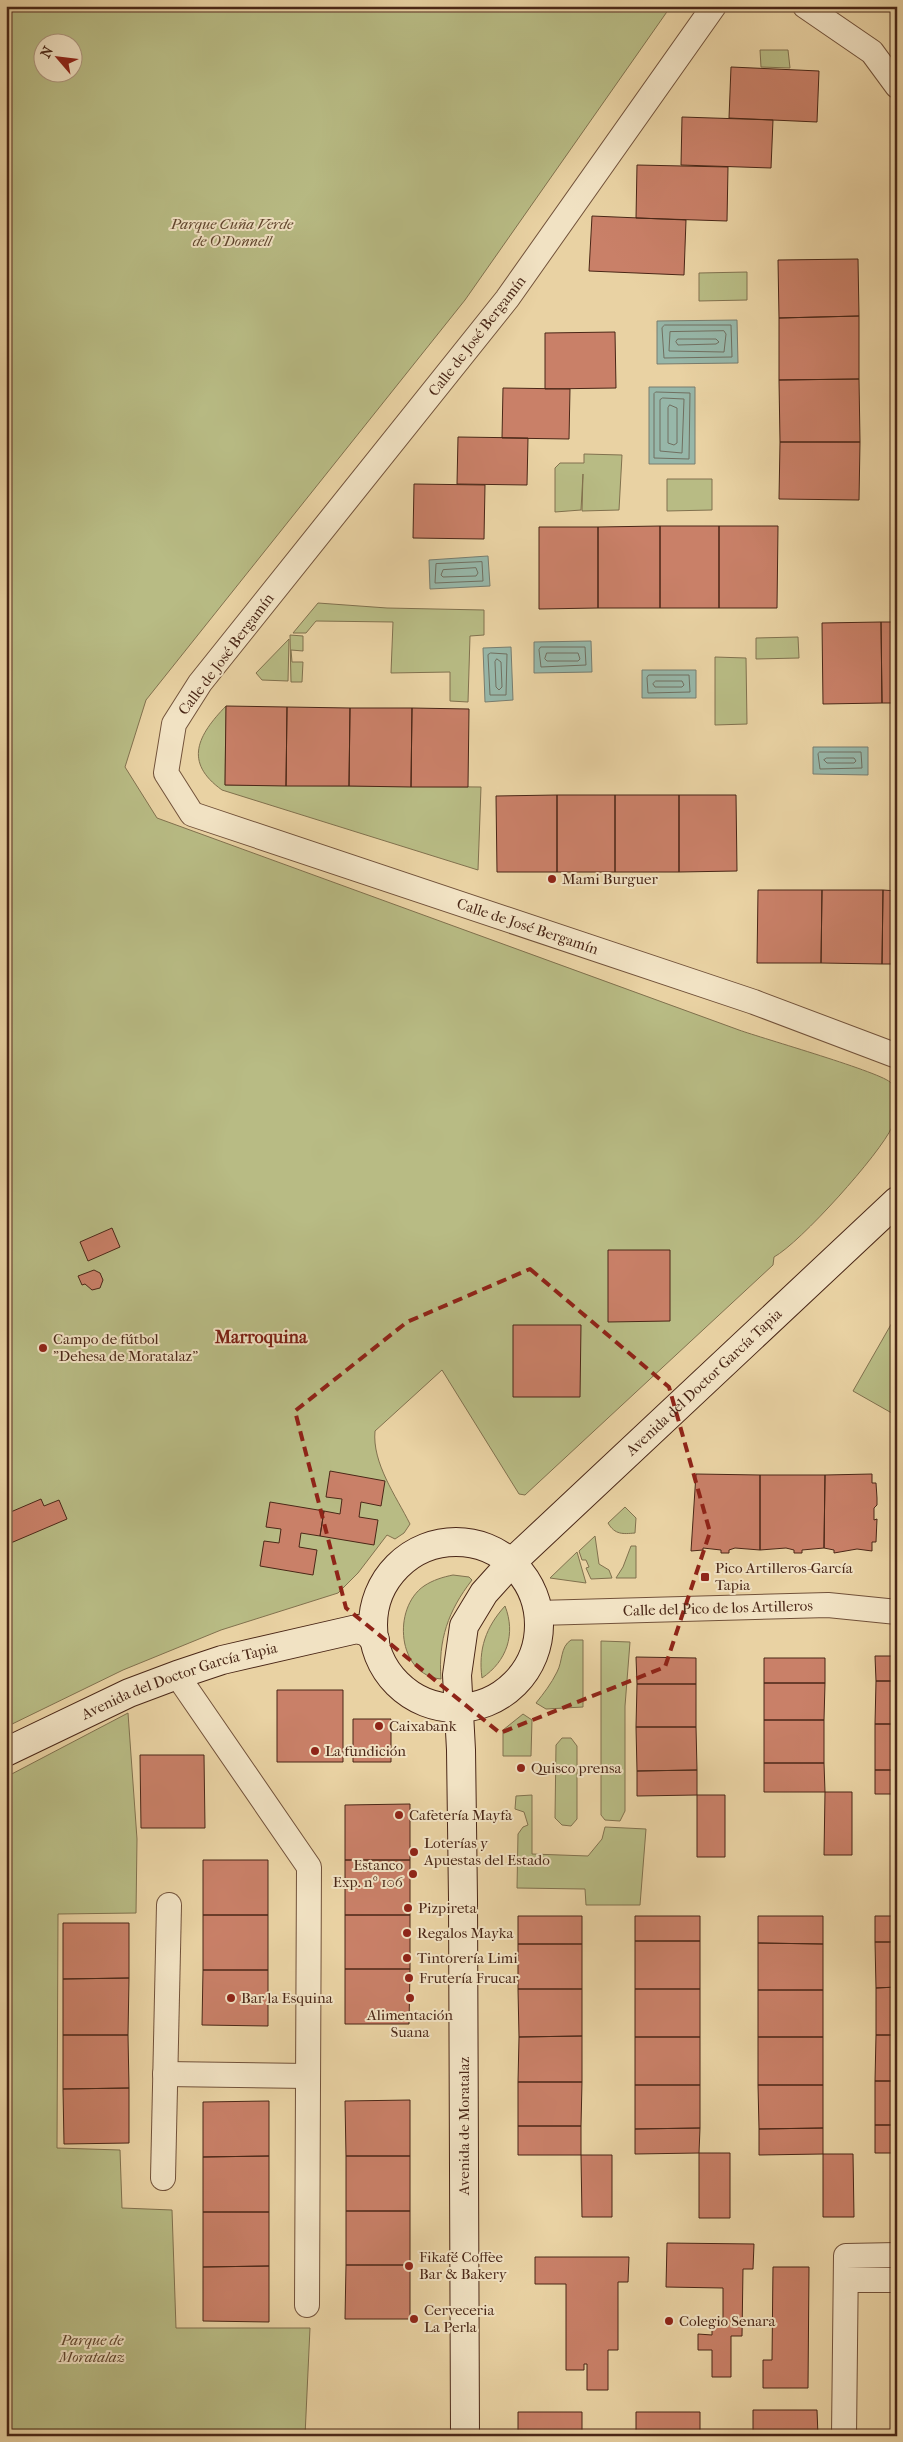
<svg xmlns="http://www.w3.org/2000/svg" width="903" height="2442" viewBox="0 0 903 2442" font-family="'IM FELL French Canon',serif">
	<style>
		.green { fill: #b8bb84; stroke: #81714e; fill-rule: evenodd }
		.water { fill: #97b7a9; stroke: #787d6f }
		.lines { fill: none; stroke-linecap: round; stroke-linejoin: round }
		.shore { stroke: #706f60; stroke-width: 1 }
		.building { fill: #c98068; stroke: #4a2717 }
		.street-casing { stroke: #72523a; stroke-width: 26 }
		.secondary-casing { stroke: #4a2717; stroke-width: 30 }
		.street { stroke: #f1e2c3; stroke-width: 24 }
		.secondary { stroke: #f1e2c3; stroke-width: 28 }
		.marked { fill: none; stroke: #8f2418; stroke-width: 4; stroke-dasharray: 10 6; stroke-linejoin: round }
		.poi-dot { fill: #8f2418; stroke: #f1e2c3; stroke-width: 2 }
		.labels { text-anchor: middle; dominant-baseline: central; stroke-width: 4; stroke-linejoin: round; paint-order: stroke }
		.park-label { font-size: 15px; font-style: italic; fill: #60452d; stroke: #f1e2c3 }
		.street-label { font-size: 15px; fill: #4a2717; stroke: #f1e2c3 }
		.poi-label { font-size: 15px; fill: #4a2717; stroke: #f1e2c3; text-anchor: start }
		.quarter-label { font-size: 18px; font-weight: bold; fill: #7a1f14; stroke: #f1e2c3 }
	</style>
	<rect width="100%" height="100%" fill="#e9d2a3"/>
	<filter id="stains"><feTurbulence type="fractalNoise" baseFrequency=".004" numOctaves="4"/><feColorMatrix values="0 0 0 0 .2 0 0 0 0 .09 0 0 0 0 .02 0 0 0 .5 -.17"/></filter>
	<radialGradient id="worn" r=".72"><stop offset=".6" stop-color="#630" stop-opacity="0"/><stop offset="1" stop-color="#630" stop-opacity=".3"/></radialGradient>
	<path class="green" d="M6 6H671L465 300 146 700 125 767 157 818C351 889 545 959 739 1030 761 1038 884 1073 891 1083 898 1093 897 1116 892 1127 880 1154 800 1243 774 1257L773 1265 525 1495 519 1494 442 1370 375 1431C372 1463 396 1496 410 1524L404 1533 395 1539 387 1535 358 1573 338 1593 221 1630 123 1670 6 1727ZM42 42H72V72H42Z
		M760 50H788L790 68 761 67Z
		M747 272V300L699 301V273Z
		M584 454 622 455 619 510 582 511 583 474 581 510 555 512V468L560 463H584Z
		M667 479H712V510L667 511Z
		M318 603 387 608 484 610V635L470 636 468 702 450 701V672L391 673 393 622 316 621 306 633H293Z
		M290 635 303 636V651L291 650 292 662H303L302 682H291Z
		M798 637 799 658 756 659V638Z
		M289 639 288 681 262 680 256 673Z
		M715 657 746 658 747 724 715 725Z
		M226 706 225 785 481 787 478 870 222 790C183 762 198 735 226 706Z
		M897 1314V1416L853 1391Z
		M625 1507 636 1518 635 1533C623 1534 615 1535 608 1523Z
		M595 1536 599 1564 609 1570 612 1578 591 1579 586 1568 589 1567 586 1560H582L579 1551Z
		M631 1546H636V1578H616L623 1567Z
		M577 1552 586 1583 550 1578Z
		M453 1575 469 1577 472 1580C448 1611 438 1640 441 1679 397 1675 392 1608 424 1586 433 1580 443 1577 453 1575Z
		M505 1606C516 1634 507 1661 482 1678 478 1649 486 1627 505 1606Z
		M571 1640H583V1707L546 1709 536 1703C544 1693 551 1684 557 1672 563 1661 560 1647 571 1640Z
		M601 1641 630 1642 625 1706V1811L620 1821 605 1820 601 1815Z
		M128 1713 137 1839 136 1913 58 1914 57 2148 120 2150 122 2208 172 2210 176 2328H310L305 2436H6V1777Z
		M523 1714 532 1720 531 1756H503V1730Z
		M562 1738H571L577 1746V1819L571 1826 562 1825 555 1818 556 1745Z
		M532 1795V1854L588 1856 602 1839 605 1827 646 1829 640 1905H586L585 1889 517 1888 518 1834 523 1827 528 1825 524 1812 515 1809 516 1796Z"/>
	<path class="water" d="M737 320 738 363 657 364V321Z
		M649 387H695V464H649Z
		M488 556 490 586 430 589 429 560Z
		M591 641 592 672 534 673V642Z
		M511 647 513 700 485 702 483 648Z
		M642 670H696V698H642Z
		M813 747H868V775L813 774Z"/>
	<g class="lines">
		<path class="shore" d="M665 325H731L732 357 664 358 662 328Z
			M724 331 726 334 724 352 669 351 670 332Z
			M678 339H716L719 342 716 344 678 345 676 342Z
			M656 392 690 393 689 459 654 458V394Z
			M663 398 684 399 682 453 660 451V400Z
			M670 405 677 408V443L674 445 668 443V408Z
			M482 562 483 581 435 583 436 564Z
			M476 568 478 573 476 576 443 577 441 575 443 570Z
			M541 647H585L586 665 541 667 539 650Z
			M491 653 507 654 506 695H490L488 655Z
			M547 653H578L580 659 578 661H547L545 659Z
			M497 659 501 662 502 687 499 690 496 687 495 662Z
			M649 675H689L690 692 648 693 647 678Z
			M656 681H682L684 685 682 687H655L653 684Z
			M820 752H861L862 768 820 769 818 754Z
			M827 758H854L856 761 854 763H827L824 760Z"/>
	</g>
	<path class="building" d="M731 67 819 71 817 122 729 118Z
		M682 117 773 120 771 168 681 165Z
		M637 165 728 167 727 221 636 218Z
		M592 216 686 220 684 275 589 271Z
		M858 259 859 316 779 318 778 260Z
		M859 316V379L779 380V318Z
		M615 332 616 388 545 389V333Z
		M859 379 860 442H780L779 380Z
		M503 388 570 389 569 439 502 438Z
		M458 437 528 438 527 485 457 484Z
		M780 442H860L859 500 779 499Z
		M414 484 485 485 484 539 413 538Z
		M660 526V608H598V527Z
		M660 526H719V608H660Z
		M719 526H778L777 608H719Z
		M539 527H598V608L539 609Z
		M881 622 882 703 823 704 822 623Z
		M881 622H897V703H882Z
		M226 706 287 707 286 786 225 785Z
		M287 707 350 708 349 786H286Z
		M350 708H412L411 787 349 786Z
		M412 708 469 709 468 787H411Z
		M557 795V872H497L496 796Z
		M557 795H615V872H557Z
		M615 795H679V872H615Z
		M679 795H736L737 871 679 872Z
		M758 890H822L821 963H757Z
		M822 890H883L882 964 821 963Z
		M883 890 897 891V964H882Z
		M112 1228 120 1247 88 1261 80 1242Z
		M608 1250H670V1321L608 1322Z
		M94 1270 100 1273 103 1280 100 1288 92 1290 85 1284 82 1285 78 1276Z
		M513 1325H581L580 1397H513Z
		M330 1471 385 1481 381 1506 361 1502 359 1517 378 1520 374 1545 320 1536 324 1511 340 1514 342 1499 326 1497Z
		M696 1474 760 1475V1550L735 1548 729 1550V1553H721V1550L703 1548V1550L691 1551Z
		M872 1474V1483H876L877 1498V1505L874 1508V1520L877 1519 876 1542H872V1551L857 1549 834 1553V1550L824 1548 825 1475Z
		M760 1475H825L824 1548 802 1550V1553H794V1550L786 1548 760 1550Z
		M41 1499 44 1506 59 1500 67 1519 6 1545V1514Z
		M270 1502 324 1511 320 1536 301 1533 299 1547 317 1550 313 1575 260 1566 264 1541 279 1543 281 1529 266 1527Z
		M875 1656H897V1681H876Z
		M636 1657 696 1658V1684H637Z
		M764 1658H825V1683H764Z
		M876 1681H897V1724H875Z
		M764 1683H825L824 1720H764Z
		M637 1684H696V1727H636Z
		M277 1690H343V1762H277Z
		M353 1719H391V1762H353Z
		M764 1720H824V1763H764Z
		M875 1724H897V1770H875Z
		M636 1727H696L697 1770 637 1771Z
		M140 1755H204L205 1828H141Z
		M764 1763H824L825 1792H764Z
		M697 1770V1795L637 1796V1771Z
		M875 1770H897V1794H875Z
		M825 1792H852V1855H824Z
		M697 1795H725V1857H697Z
		M410 1804V1860H345V1805Z
		M203 1860H268V1915H203Z
		M345 1860H410V1915H345Z
		M203 1915H268V1970H203Z
		M345 1915H410V1969H345Z
		M518 1916H582V1944H518Z
		M635 1916H700V1941H635Z
		M758 1916H823V1944L758 1943Z
		M875 1916H897V1942H875Z
		M63 1923H129V1978L63 1979Z
		M635 1941H700V1989H635Z
		M875 1942H897V1987L876 1988Z
		M758 1943 823 1944V1990H758Z
		M518 1944H582V1989H518Z
		M345 1969H410L409 2024H345Z
		M203 1970H268V2026L202 2025Z
		M129 1978 128 2035H63V1979Z
		M897 1987V2035H876V1988Z
		M518 1989H582V2036L519 2037Z
		M635 1989H700V2037H635Z
		M758 1990H823V2037H758Z
		M63 2035H128L129 2088 63 2089Z
		M876 2035H897V2081H875Z
		M582 2036V2082H518L519 2037Z
		M635 2037H700V2085H635Z
		M758 2037H823V2085H758Z
		M875 2081H897V2125H875Z
		M518 2082H582L581 2126H518Z
		M635 2085H700V2128L635 2129Z
		M758 2085H823V2128L759 2129Z
		M129 2088V2143L64 2144 63 2089Z
		M410 2100V2156H346L345 2101Z
		M269 2101V2156L203 2157V2102Z
		M875 2125H897V2153H875Z
		M518 2126H581V2155H518Z
		M700 2128 699 2153 635 2154V2129Z
		M823 2128V2154L759 2155V2129Z
		M699 2153H730V2218H699Z
		M823 2154H853L854 2217H823Z
		M581 2155H612V2217H582Z
		M269 2156V2212H203V2157Z
		M346 2156H410V2211H346Z
		M346 2211H410V2265H346Z
		M203 2212H269V2266L203 2267Z
		M667 2243 754 2244 753 2269H743L742 2336H731V2377H712V2350H698V2334L712 2335V2322H723V2288L666 2287Z
		M535 2257H629L628 2282H618V2350H608V2390H587V2364H584V2370H566V2284H535Z
		M346 2265H410V2319H345Z
		M269 2266V2322L203 2321V2267Z
		M773 2267H809L808 2388H763V2360H772Z
		M753 2410H817L818 2436H753Z
		M518 2412H582V2436H518Z
		M636 2412H700V2436H636Z"/>
	<g class="lines">
		<defs>
			<g id="street">
				<path id="s1" d="M714 6 507 299 200 683 174 724 166 773 192 814 754 1002 897 1056"/>
				<path d="M805 6 872 52 897 86"/>
				<path id="s2" d="M538 1613 828 1605 897 1612"/>
				<path d="M177 1675 309 1867 307 2305"/>
				<path d="M165 2074 308 2076"/>
				<path d="M163 2178 169 1905"/>
				<path d="M846 2280H897"/>
				<path d="M844 2436 846 2256 897 2255"/>
			</g>
			<g id="secondary">
				<circle cx="456" cy="1625" r="83"/>
				<path id="s3" d="M6 1752 129 1693 177 1675 222 1660 357 1629 367 1632 375 1640"/>
				<path id="s4" d="M465 2436 463 1899 461 1750 457 1675 464 1626 484 1593 511 1563 897 1201"/>
			</g>
		</defs>
		<use href="#street" class="street-casing"/>
		<use href="#secondary" class="secondary-casing"/>
		<use href="#street" class="street"/>
		<use href="#secondary" class="secondary"/>
	</g>
	<path class="marked" d="M530 1269 669 1387 710 1532 665 1667 500 1733 346 1608 295 1411 407 1322Z"/>
	<g class="poi-dot">
		<circle cx="552" cy="879" r="5"/>
		<circle cx="43" cy="1348" r="5"/>
		<rect x="700" y="1572" width="10" height="10" rx="2.5"/>
		<circle cx="379" cy="1726" r="5"/>
		<circle cx="315" cy="1751" r="5"/>
		<circle cx="521" cy="1768" r="5"/>
		<circle cx="399" cy="1815" r="5"/>
		<circle cx="414" cy="1852" r="5"/>
		<circle cx="413" cy="1874" r="5"/>
		<circle cx="408" cy="1908" r="5"/>
		<circle cx="407" cy="1933" r="5"/>
		<circle cx="407" cy="1958" r="5"/>
		<circle cx="409" cy="1978" r="5"/>
		<circle cx="231" cy="1998" r="5"/>
		<circle cx="410" cy="1998" r="5"/>
		<circle cx="409" cy="2266" r="5"/>
		<circle cx="414" cy="2319" r="5"/>
		<circle cx="669" cy="2321" r="5"/>
	</g>
	<g class="labels">
		<g class="park-label">
			<text x="232" y="224">Parque Cuña Verde<tspan x="232" dy="17">de O'Donnell</tspan></text>
			<text x="92" y="2340">Parque de<tspan x="92" dy="17">Moratalaz</tspan></text>
		</g>
		<g class="street-label">
			<text transform="translate(477 336) rotate(-52)">Calle de José Bergamín</text>
			<text transform="translate(226 654) rotate(-53)">Calle de José Bergamín</text>
			<text stroke="none"><textPath href="#s1" startOffset="1351">Calle de José Bergamín</textPath></text>
			<text stroke="none"><textPath href="#s4" startOffset="1154">Avenida del Doctor García Tapia</textPath></text>
			<text stroke="none"><textPath href="#s2" startOffset="180">Calle del Pico de los Artilleros</textPath></text>
			<text stroke="none"><textPath href="#s3" startOffset="188">Avenida del Doctor García Tapia</textPath></text>
			<text transform="translate(464 2126) rotate(-90)">Avenida de Moratalaz</text>
		</g>
		<g class="poi-label">
			<text x="562" y="879">Mami Burguer</text>
			<text x="53" y="1339">Campo de fútbol<tspan x="53" dy="17">"Dehesa de Moratalaz"</tspan></text>
			<text x="715" y="1568">Pico Artilleros-García<tspan x="715" dy="17">Tapia</tspan></text>
			<text x="389" y="1726">Caixabank</text>
			<text x="325" y="1751">La fundición</text>
			<text x="531" y="1768">Quisco prensa</text>
			<text x="409" y="1815">Cafetería Mayfa</text>
			<text x="424" y="1843">Loterías y<tspan x="424" dy="17">Apuestas del Estado</tspan></text>
			<text x="403" y="1865" text-anchor="end">Estanco<tspan x="403" dy="17">Exp. nº 106</tspan></text>
			<text x="418" y="1908">Pizpireta</text>
			<text x="417" y="1933">Regalos Mayka</text>
			<text x="417" y="1958">Tintorería Limi</text>
			<text x="419" y="1978">Frutería Frucar</text>
			<text x="241" y="1998">Bar la Esquina</text>
			<text x="410" y="2015" text-anchor="middle">Alimentación<tspan x="410" dy="17">Suana</tspan></text>
			<text x="419" y="2257">Fikafé Coffee<tspan x="419" dy="17">Bar &amp; Bakery</tspan></text>
			<text x="424" y="2310">Cerveceria<tspan x="424" dy="17">La Perla</tspan></text>
			<text x="679" y="2321">Colegio Senara</text>
		</g>
		<g class="quarter-label">
			<text x="261" y="1337">Marroquina</text>
		</g>
	</g>
	<rect width="903" height="2442" fill="none" stroke="#e9d2a3" stroke-width="25"/>
	<rect x="8" y="8" width="888" height="2427" fill="none" stroke="#4a2717" stroke-width="2.5"/>
	<rect x="12" y="12" width="878" height="2417" fill="none" stroke="#4a2717"/>
	<g transform="translate(58 58) rotate(298)"><circle r="24" fill="#f1e2c3" stroke="#ae977e"/>
	<path d="M0-4L9 19L0 12L-9 19Z" fill="#8f2418"/>
	<text y="-8" font-size="14" font-weight="bold" text-anchor="middle" fill="#4a2717">N</text>
	</g>
	<rect width="100%" height="100%" filter="url(#stains)"/>
	<rect width="100%" height="100%" fill="url(#worn)"/>
</svg>
